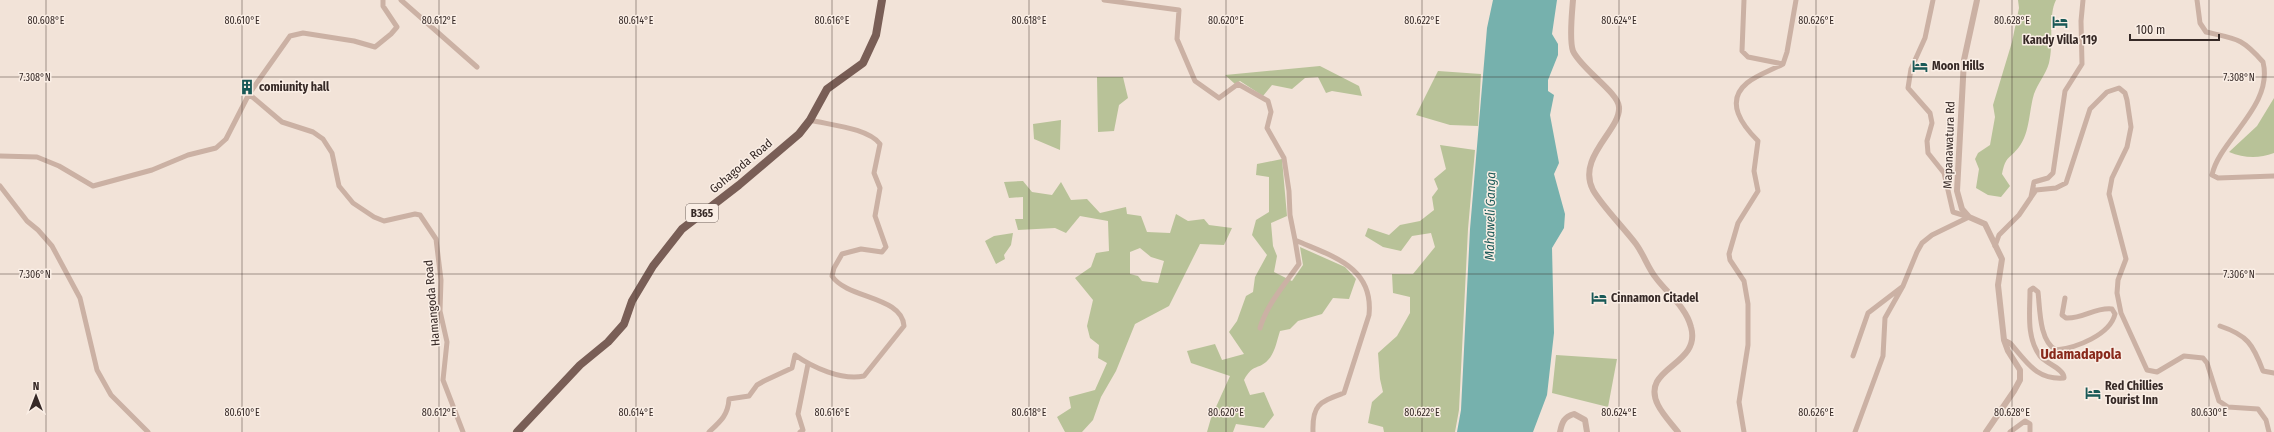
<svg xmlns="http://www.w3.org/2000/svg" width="2274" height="432" viewBox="0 0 2274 432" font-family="'Fira Sans Condensed',sans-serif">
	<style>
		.green { fill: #b8c298; fill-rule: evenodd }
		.water { fill: #76b1ad }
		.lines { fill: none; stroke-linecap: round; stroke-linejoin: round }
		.minor { stroke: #cbb1a4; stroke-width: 5 }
		.tertiary { stroke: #cbb1a4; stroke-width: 6 }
		.primary { stroke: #795e56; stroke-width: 8 }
		.ticks { fill: none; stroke: #362926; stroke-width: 1; stroke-opacity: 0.45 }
		.labels { text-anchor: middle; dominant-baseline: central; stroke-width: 3; stroke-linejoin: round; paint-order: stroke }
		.shield { fill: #faeee5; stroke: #71645f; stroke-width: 1 }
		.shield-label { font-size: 11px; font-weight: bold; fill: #362926 }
		.poi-label { font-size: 12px; font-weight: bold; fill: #362926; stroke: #faeee5; text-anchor: start }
		.street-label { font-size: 12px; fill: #362926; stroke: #faeee5 }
		.water-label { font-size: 13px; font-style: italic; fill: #195957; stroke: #faeee5 }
		.quarter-label { font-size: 14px; font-weight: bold; fill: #89291b; stroke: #faeee5 }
		.ticks-label { font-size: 10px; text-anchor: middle; fill: #362926; stroke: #faeee5; stroke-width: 3; stroke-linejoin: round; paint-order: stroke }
	</style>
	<rect width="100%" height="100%" fill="#f2e3d8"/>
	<path class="green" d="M2018 0H2056C2048 15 2054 44 2049 63 2046 74 2038 83 2034 94 2029 110 2030 133 2019 147 2009 160 2006 155 2002 174L2010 186 2001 197 1988 195 1976 188 1979 169 1975 159 1978 153 1990 145 1995 117 1993 105 2012 42 2019 8Z
		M1320 66 1359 86 1362 96 1332 91 1326 93 1318 77 1305 78 1292 89 1272 85 1263 96 1240 81 1235 84 1225 75Z
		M1438 71 1481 74 1478 126 1450 125 1416 115Z
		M1097 77H1123L1128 98 1119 105 1114 131 1098 132Z
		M2274 98V153C2258 159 2244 158 2229 152L2257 126Z
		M1061 120 1060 150 1034 139 1033 124Z
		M1440 145 1475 150 1468 229 1459 410 1455 432H1384L1383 427 1368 423 1372 402 1383 392 1380 379 1378 353 1397 336 1410 313V297L1393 293 1392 274H1413L1435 247 1431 233 1412 236 1401 251 1383 247 1365 236 1368 228 1389 235 1400 225 1420 221 1434 210 1432 197 1438 189 1434 179 1446 169Z
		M1282 159 1287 216 1271 223 1273 246 1277 256 1274 272 1292 281 1303 265 1300 247 1345 267 1356 279 1349 299 1333 298 1322 314 1298 321 1290 329 1280 331C1277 340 1275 353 1268 360 1259 370 1253 363 1244 380L1250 395 1264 392 1274 415 1264 428 1236 424 1233 432H1207L1211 418 1230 376 1191 363 1187 351 1215 344 1222 360 1244 354 1229 332 1237 321 1246 296 1253 292 1255 277 1267 255 1252 235 1256 220 1269 212V177L1256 175 1257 164Z
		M1023 181 1032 192 1052 195 1061 182 1071 200 1087 199 1100 213 1126 207 1127 214 1141 216 1147 232 1170 233 1176 214 1188 221 1204 219 1209 225 1232 228 1224 245 1200 244 1169 306 1135 324 1116 371 1101 397 1093 420 1082 432H1065L1057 417 1071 408 1069 397 1095 390 1107 363 1098 358 1099 345 1090 338 1087 326 1093 300 1075 278 1091 267 1096 253 1109 251 1108 221 1080 216 1066 233 1055 228 1018 230 1015 219H1023V197L1009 198 1004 182ZM1140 248 1151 257 1164 261 1158 283 1142 281 1138 276 1130 274V252Z
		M1013 233 1011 245 1004 255 1005 259 996 264 985 241 994 236Z
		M1556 355 1617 359 1608 407 1552 393Z"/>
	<path class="water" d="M1493 0H1557L1552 34 1558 44V55L1548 80V91L1554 95 1550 115 1559 163 1554 174 1565 214 1564 228 1552 248 1554 333 1547 395 1533 432H1457L1461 410 1470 229 1487 28Z"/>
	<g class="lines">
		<path class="minor" d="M401 0 477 67
			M1104 0 1179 10 1177 39 1195 81 1219 98 1238 84 1268 101 1271 112 1267 128 1284 158 1289 191 1290 215 1295 240C1331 256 1374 266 1369 315L1344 393C1320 402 1312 404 1313 432
			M1744 0 1742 51 1748 57 1783 64
			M1933 0 1925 38 1911 69 1908 88 1930 113 1932 123 1927 141 1928 153 1944 173 1953 212 1969 217
			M2197 0 2200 23 2206 32C2237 39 2242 38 2263 62 2274 106 2219 140 2212 175L2218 178 2274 176
			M249 94 282 122 313 132 323 139 332 153 339 186 353 203 374 217 384 221 415 214 420 215 436 239 441 280 440 311 447 342 443 380 463 432
			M0 156 37 157 59 166 93 186 152 170 188 155 216 148 226 139 249 94 290 36 303 33 354 41 375 47 391 34 397 27 383 6V0
			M0 186 27 221 38 230 52 246 80 298 97 370 111 395 148 432
			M2031 197 2034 182 2048 178 2053 173 2065 91 2082 64 2081 21 2083 0
			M1995 246 1999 235 2019 215 2036 190 2056 188 2066 183 2090 109 2107 92 2119 88 2125 93 2127 100 2131 127 2127 147 2112 178 2109 194 2126 259 2118 280 2117 293 2121 313 2147 370 2157 372 2184 356 2203 358 2207 363 2219 401 2228 407 2258 409 2266 420 2269 432
			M2220 326C2247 335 2253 344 2263 371L2274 373
			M1260 328C1267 304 1285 284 1299 264L1295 240
			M2004 340 2010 343C2027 362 2036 380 2064 378 2065 369 2045 363 2040 356 2026 337 2030 312 2030 290L2033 288 2038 292C2040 308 2039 341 2056 350 2076 348 2110 335 2115 314L2112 309C2095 307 2083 319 2066 318L2062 315 2065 298
			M1853 356 1868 313 1902 287
			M709 432C721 421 728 415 729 399L749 396 757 385 764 381 792 368 795 355C812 367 842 381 864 376L904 326C902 296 847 299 832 276L834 268 842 254 861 249 882 252 886 247 875 216 880 188 874 173 880 144C868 128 830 125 810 120
			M800 432 803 430 798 414 808 364
			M1744 432 1739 402 1748 345V304L1744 281 1730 260 1729 254 1738 223 1758 191 1754 171 1758 141C1743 126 1724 102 1747 83 1757 75 1772 70 1783 64L1787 52 1796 0
			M1855 432 1883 356 1885 318 1903 286 1917 252 1922 243 1932 235 1969 217
			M2010 432 2025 421 2030 424V432"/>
		<path class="tertiary" d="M1573 0C1572 13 1569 40 1573 51 1581 69 1618 92 1619 107 1621 130 1576 157 1593 190 1602 206 1624 228 1636 244 1644 255 1648 268 1656 278 1668 294 1686 307 1691 327 1702 366 1639 367 1658 405 1663 415 1671 423 1678 432
			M1977 0 1964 60 1957 191 1962 209 1969 217 1985 224 2002 259 1998 285 2004 340 2008 351 2020 370V380L2014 391 1986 432
			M1560 432C1562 422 1564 417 1574 414L1585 420 1587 432"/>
		<path class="primary" d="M517 432 580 365 608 342 624 324 632 301 653 266 682 229 739 185 799 134 810 120 827 89 863 63 876 35 882 0"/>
	</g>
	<path class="ticks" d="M46 0V432M242 0V432M439 0V432M636 0V432M832 0V432M1029 0V432M1226 0V432M1422 0V432M1619 0V432M1816 0V432M2012 0V432M2209 0V432M0 77H2274M0 274H2274"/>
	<defs>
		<symbol id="hotel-bare" viewBox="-9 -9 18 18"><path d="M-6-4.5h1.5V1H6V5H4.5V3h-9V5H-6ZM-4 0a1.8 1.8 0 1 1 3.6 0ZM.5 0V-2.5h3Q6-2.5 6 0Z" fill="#195957" stroke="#faeee5" stroke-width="2.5" paint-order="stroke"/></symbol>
		<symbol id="building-bare" viewBox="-9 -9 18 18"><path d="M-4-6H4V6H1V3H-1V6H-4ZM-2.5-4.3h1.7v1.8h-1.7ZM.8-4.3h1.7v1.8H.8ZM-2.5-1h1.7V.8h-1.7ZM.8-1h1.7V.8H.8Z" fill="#195957" stroke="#faeee5" stroke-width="2.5" paint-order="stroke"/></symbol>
	</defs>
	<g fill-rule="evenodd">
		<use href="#hotel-bare" x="2049" y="11" width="22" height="22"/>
		<use href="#hotel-bare" x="1909" y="55" width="22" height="22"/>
		<use href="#building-bare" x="236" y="76" width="22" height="22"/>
		<use href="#hotel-bare" x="1588" y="287" width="22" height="22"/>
		<use href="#hotel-bare" x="2082" y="382" width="22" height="22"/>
	</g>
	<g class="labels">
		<rect class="shield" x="686" y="204" width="32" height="18" rx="3"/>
		<g class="shield-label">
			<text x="702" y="213">B365</text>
		</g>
		<g class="poi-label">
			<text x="2060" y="40" text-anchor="middle">Kandy Villa 119</text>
			<text x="1932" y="66">Moon Hills</text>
			<text x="259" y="87">comiunity hall</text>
			<text x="1611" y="298">Cinnamon Citadel</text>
			<text x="2105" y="386">Red Chillies<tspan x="2105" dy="14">Tourist Inn</tspan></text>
		</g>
		<g class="street-label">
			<text transform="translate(1949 145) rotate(-88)">Mapanawatura Rd</text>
			<text transform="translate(741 166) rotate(-40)">Gohagoda Road</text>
			<text transform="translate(432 303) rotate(-95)">Hamangoda Road</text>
		</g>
		<g class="water-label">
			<text transform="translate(1490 216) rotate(-89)">Mahaweli Ganga</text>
		</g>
		<g class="quarter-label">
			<text x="2081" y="354">Udamadapola</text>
		</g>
	</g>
	<g class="ticks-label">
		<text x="46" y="24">80.608°E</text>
		<text x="242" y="24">80.610°E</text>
		<text x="439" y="24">80.612°E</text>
		<text x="636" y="24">80.614°E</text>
		<text x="832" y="24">80.616°E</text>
		<text x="1029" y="24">80.618°E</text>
		<text x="1226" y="24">80.620°E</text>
		<text x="1422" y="24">80.622°E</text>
		<text x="1619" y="24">80.624°E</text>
		<text x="1816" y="24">80.626°E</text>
		<text x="2012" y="24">80.628°E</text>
		<text x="35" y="81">7.308°N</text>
		<text x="2239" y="81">7.308°N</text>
		<text x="35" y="278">7.306°N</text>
		<text x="2239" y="278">7.306°N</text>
		<text x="242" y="416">80.610°E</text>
		<text x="439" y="416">80.612°E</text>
		<text x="636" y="416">80.614°E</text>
		<text x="832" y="416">80.616°E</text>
		<text x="1029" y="416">80.618°E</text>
		<text x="1226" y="416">80.620°E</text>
		<text x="1422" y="416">80.622°E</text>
		<text x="1619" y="416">80.624°E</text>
		<text x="1816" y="416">80.626°E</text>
		<text x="2012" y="416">80.628°E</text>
		<text x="2209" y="416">80.630°E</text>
	</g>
	<g transform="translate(36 396)" stroke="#faeee5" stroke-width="3" paint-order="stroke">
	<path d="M0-3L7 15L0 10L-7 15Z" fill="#362926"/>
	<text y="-6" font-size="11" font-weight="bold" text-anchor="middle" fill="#362926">N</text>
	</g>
	<path d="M2130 34v6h89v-6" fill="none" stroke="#362926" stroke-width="2"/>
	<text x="2136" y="34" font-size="12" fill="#362926" stroke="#faeee5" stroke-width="3" paint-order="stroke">100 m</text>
</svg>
